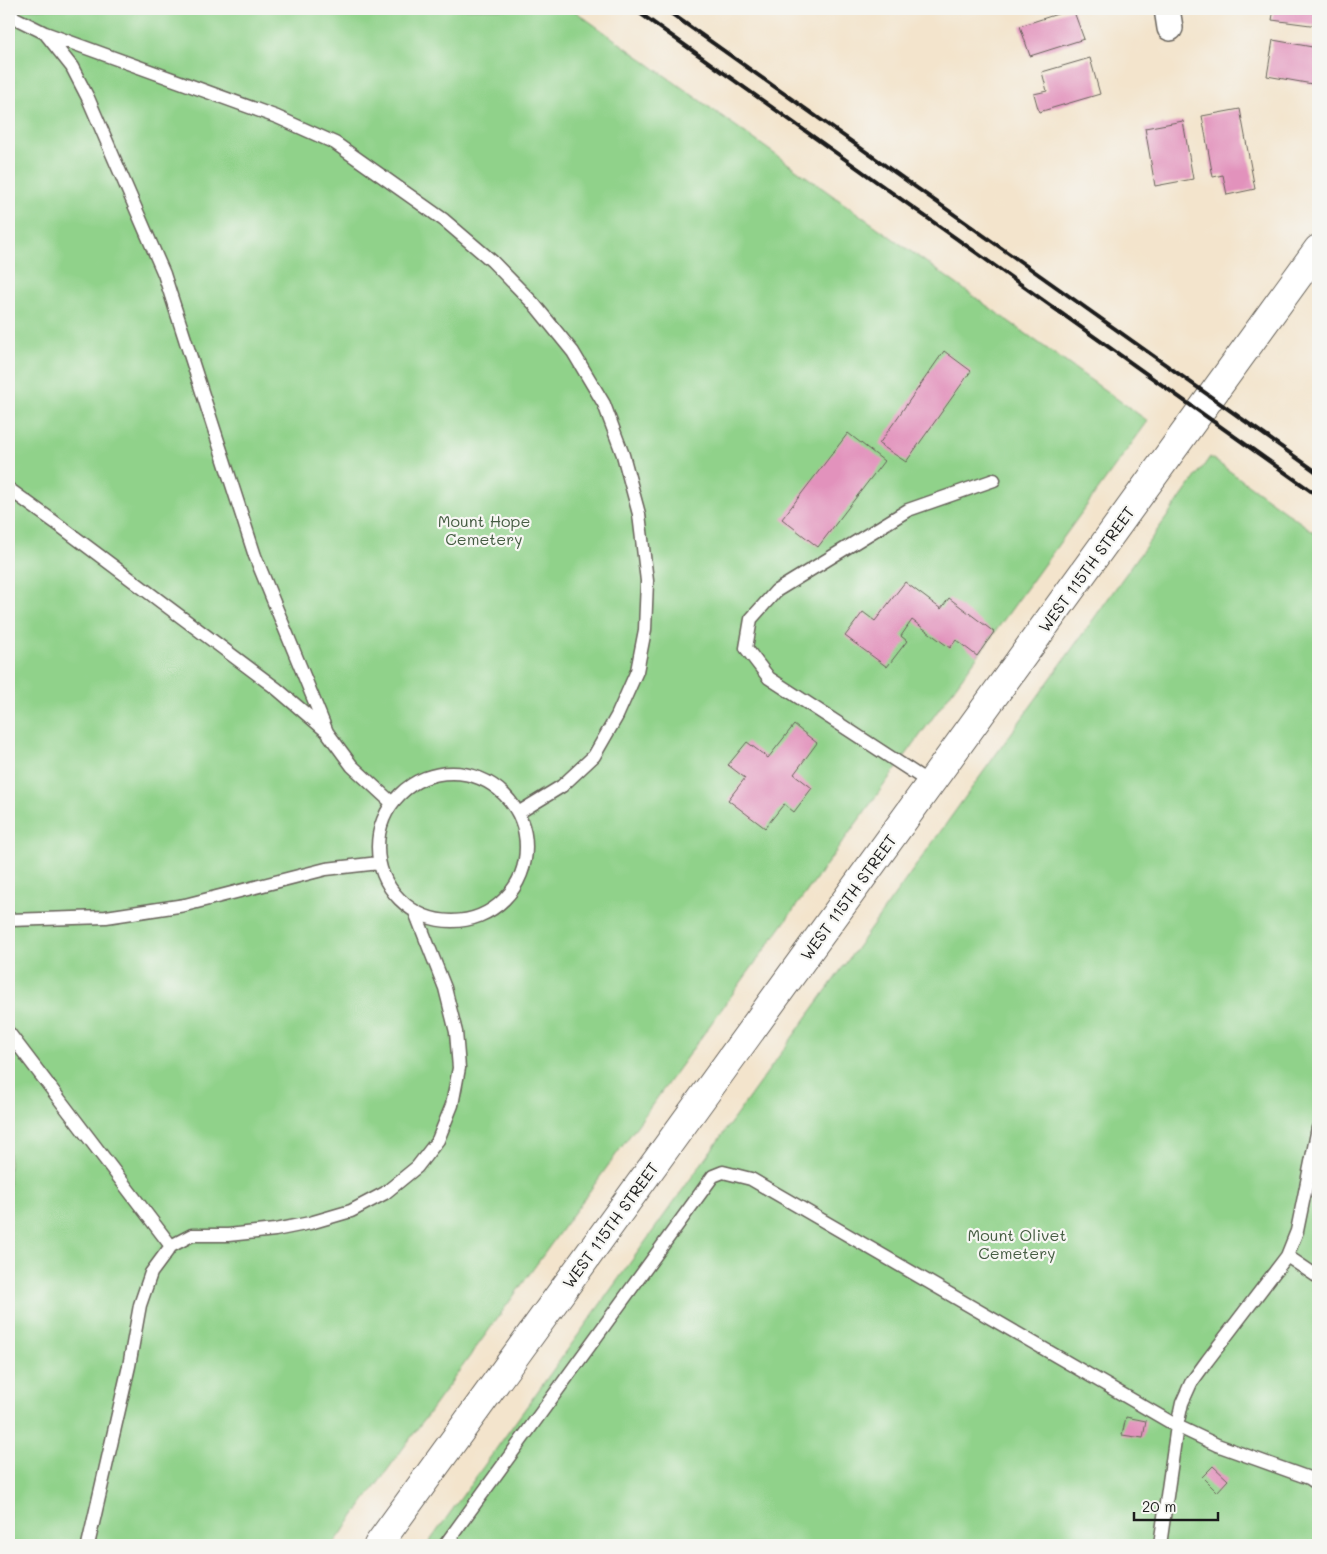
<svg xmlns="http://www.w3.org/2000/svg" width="1327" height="1554" viewBox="0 0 1327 1554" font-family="Mali,sans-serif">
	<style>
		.green { fill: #90d28a; stroke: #567753 }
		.building { fill: #e292bc }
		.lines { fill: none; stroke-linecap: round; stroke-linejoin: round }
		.lane-casing { stroke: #67625a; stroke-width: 15 }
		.street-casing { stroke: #67625a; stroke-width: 28 }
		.secondary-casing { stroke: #67625a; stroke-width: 30 }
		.lane { stroke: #fff; stroke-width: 12 }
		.street { stroke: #fff; stroke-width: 25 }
		.secondary { stroke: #fff; stroke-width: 28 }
		.rail { stroke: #1c1c1c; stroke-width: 4 }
		.labels { text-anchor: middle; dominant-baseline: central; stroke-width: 4.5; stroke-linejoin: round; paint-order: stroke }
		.park-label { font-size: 16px; fill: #455c42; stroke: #f6f6f2 }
		.street-label { font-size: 16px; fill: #1c1c1c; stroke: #f6f6f2 }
	</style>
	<rect width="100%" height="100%" fill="#f6f6f2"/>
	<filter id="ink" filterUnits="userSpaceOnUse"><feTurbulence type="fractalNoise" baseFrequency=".02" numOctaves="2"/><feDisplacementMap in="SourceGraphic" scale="10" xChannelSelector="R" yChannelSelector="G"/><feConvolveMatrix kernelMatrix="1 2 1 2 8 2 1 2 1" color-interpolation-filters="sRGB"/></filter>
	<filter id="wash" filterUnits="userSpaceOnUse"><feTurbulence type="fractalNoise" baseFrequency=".0096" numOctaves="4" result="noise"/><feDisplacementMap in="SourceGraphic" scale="20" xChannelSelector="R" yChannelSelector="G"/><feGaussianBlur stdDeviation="1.12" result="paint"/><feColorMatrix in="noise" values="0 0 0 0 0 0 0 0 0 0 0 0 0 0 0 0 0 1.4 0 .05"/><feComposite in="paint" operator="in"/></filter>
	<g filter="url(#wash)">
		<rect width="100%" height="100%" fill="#f3e4cc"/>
		<path class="green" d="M9 9H572L1148 421 333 1545H9Z
			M1210 457 1318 535V1545H427Z"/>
		<g id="blocks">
			<path class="building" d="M1073 9 1084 39 1030 56 1020 26Z
				M1274 9H1318V26L1272 20Z
				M1273 40 1318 48V85L1267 76Z
				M1090 58 1100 94 1039 112 1034 94 1047 91 1042 72Z
				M1240 109 1255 189 1227 195 1223 175 1213 177 1202 116Z
				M1183 121 1193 179 1155 186 1145 128Z
				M944 351 971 371 906 462 879 444Z
				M848 433 884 461 818 547 782 519Z
				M905 582 941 609 949 598 994 632 977 656 956 640 950 648 912 620 901 636 907 641 887 667 845 636 863 612 875 621Z
				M794 725 817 743 794 774 812 788 794 812 784 804 765 828 728 800 745 778 728 765 747 742 768 758Z
				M1126 1417 1146 1421 1143 1438 1122 1435Z
				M1213 1466 1228 1480 1217 1492 1202 1477Z"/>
		</g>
	</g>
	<g filter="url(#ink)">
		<use href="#blocks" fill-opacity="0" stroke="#67625a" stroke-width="1"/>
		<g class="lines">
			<defs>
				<path id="lane" d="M9 15 45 33 277 117 335 143 444 220 492 261 534 304 573 352 604 404 623 455 639 514 647 581 645 630 637 671 617 716 594 756 562 786 518 813
					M45 33 72 67 88 98 164 274 255 556 327 732 352 766 392 803
					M9 489 56 523 277 689 325 730
					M378 847a74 74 0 1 1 148 0a74 74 0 1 1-148 0Z
					M930 783 769 678 746 648 751 619 776 591 908 510 994 480
					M9 920 106 917 185 905 326 869 379 863
					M9 1033 171 1246
					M1287 1256 1318 1277
					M88 1545 129 1366 140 1305 151 1273 171 1246 192 1235H228L275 1230 310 1223 351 1211 385 1193 417 1167 438 1140 452 1105 459 1068 456 1032 445 988 415 912
					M445 1545 713 1176 723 1172 751 1179 1177 1426 1217 1445 1309 1478 1318 1484
					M1160 1545 1177 1426 1182 1403 1191 1383 1207 1361 1287 1256 1297 1231 1318 1128"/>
				<path id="street" d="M1167 9 1170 28"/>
				<path id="secondary" d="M378 1545 1318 249"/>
			</defs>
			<use href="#lane" class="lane-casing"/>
			<use href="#street" class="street-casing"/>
			<use href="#secondary" class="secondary-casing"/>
			<use href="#lane" class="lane"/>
			<use href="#street" class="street"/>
			<use href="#secondary" class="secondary"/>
			<path class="rail" d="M634 9 1318 496
				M665 9 1318 473"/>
		</g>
	</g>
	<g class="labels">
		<g class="park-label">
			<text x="484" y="520">Mount Hope<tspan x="484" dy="18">Cemetery</tspan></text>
			<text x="1017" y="1234">Mount Olivet<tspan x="1017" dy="18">Cemetery</tspan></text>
		</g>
		<g class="street-label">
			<text transform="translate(1086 569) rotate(-54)">WEST 115TH STREET</text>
			<text transform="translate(848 897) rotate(-54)">WEST 115TH STREET</text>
			<text transform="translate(610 1225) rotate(-54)">WEST 115TH STREET</text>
		</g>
	</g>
	<rect width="1327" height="1554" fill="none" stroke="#f6f6f2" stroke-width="30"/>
	<path d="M1134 1512v8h84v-8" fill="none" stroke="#1c1c1c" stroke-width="2.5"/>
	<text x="1142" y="1512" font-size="15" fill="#1c1c1c" stroke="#f6f6f2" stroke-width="4" paint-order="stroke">20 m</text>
</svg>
